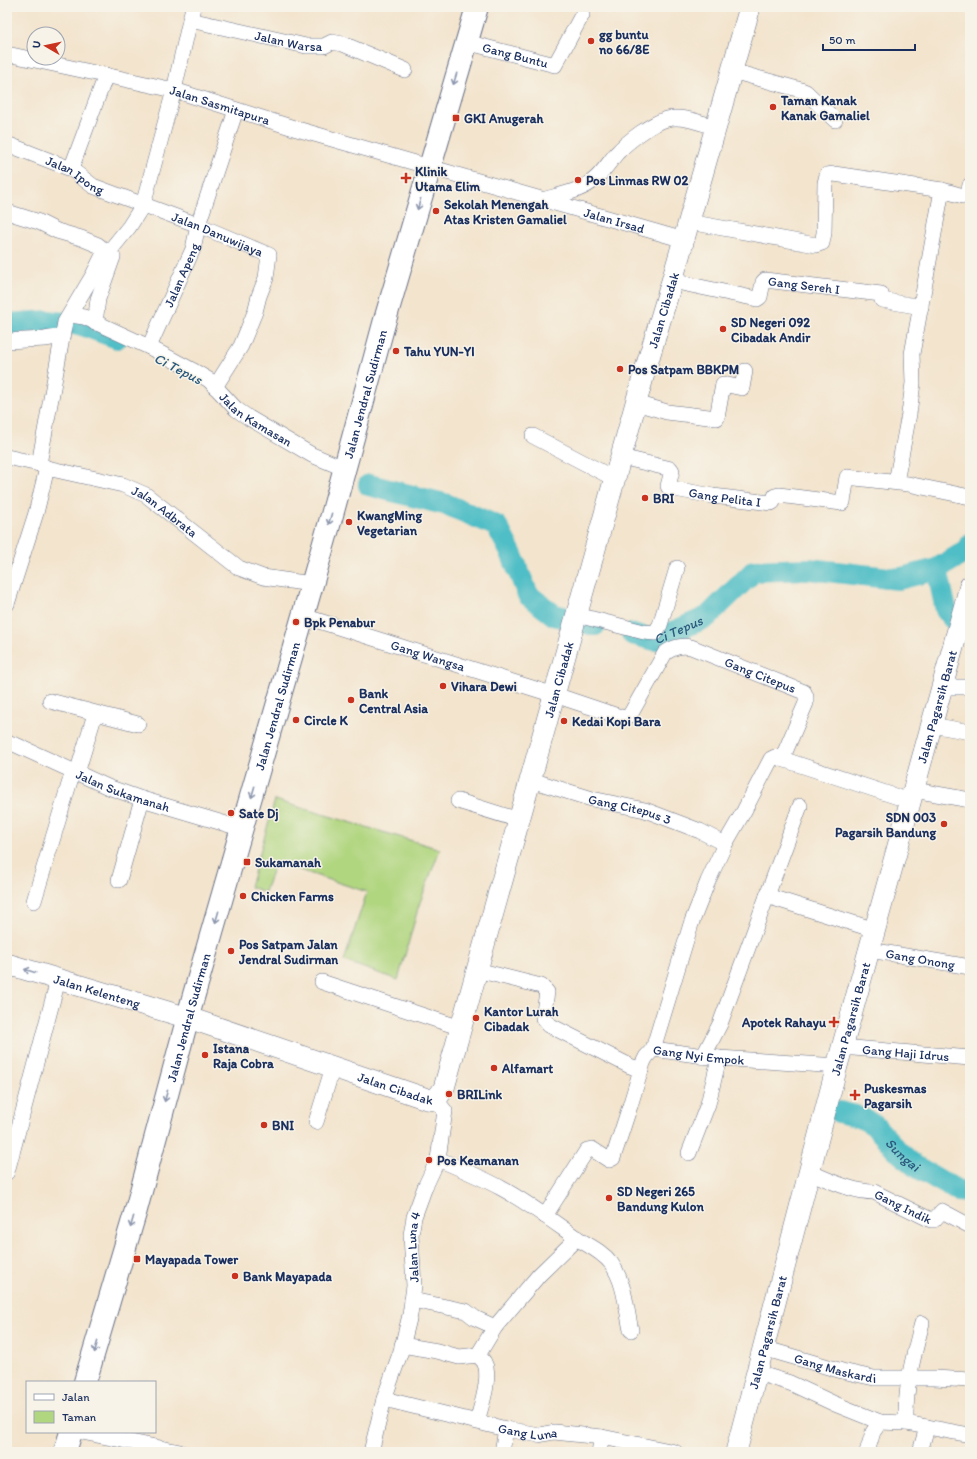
<svg xmlns="http://www.w3.org/2000/svg" width="977" height="1459" viewBox="0 0 977 1459" font-family="Itim,sans-serif">
	<style>
		.green { fill: #b1d680; stroke: #66826f }
		.lines { fill: none; stroke-linecap: round; stroke-linejoin: round }
		.river { stroke: #50bec6; stroke-width: 22 }
		.street-casing { stroke: #676e85; stroke-width: 16 }
		.secondary-casing { stroke: #676e85; stroke-width: 22 }
		.primary-casing { stroke: #676e85; stroke-width: 24 }
		.street { stroke: #fff; stroke-width: 15 }
		.secondary { stroke: #fff; stroke-width: 21 }
		.primary { stroke: #fff; stroke-width: 22 }
		.oneway { stroke: #8d97ae }
		.poi-dot { fill: #c8321e; stroke: #f7f3e8; stroke-width: 1.5 }
		.labels { text-anchor: middle; dominant-baseline: central; stroke-width: 3; stroke-linejoin: round; paint-order: stroke }
		.poi-label { font-size: 13px; font-weight: bold; fill: #1b2f5e; stroke: #f7f3e8; text-anchor: start }
		.street-label { font-size: 13px; fill: #1b2f5e; stroke: #f7f3e8 }
		.water-label { font-size: 14px; font-style: italic; fill: #2b5a7d; stroke: #f7f3e8 }
	</style>
	<rect width="100%" height="100%" fill="#f7f3e8"/>
	<filter id="ink" filterUnits="userSpaceOnUse"><feTurbulence type="fractalNoise" baseFrequency=".025" numOctaves="2"/><feDisplacementMap in="SourceGraphic" scale="8" xChannelSelector="R" yChannelSelector="G"/><feConvolveMatrix kernelMatrix="1 2 1 2 8 2 1 2 1" color-interpolation-filters="sRGB"/></filter>
	<filter id="wash" filterUnits="userSpaceOnUse"><feTurbulence type="fractalNoise" baseFrequency=".012" numOctaves="4" result="noise"/><feDisplacementMap in="SourceGraphic" scale="16" xChannelSelector="R" yChannelSelector="G"/><feGaussianBlur stdDeviation="0.9" result="paint"/><feColorMatrix in="noise" values="0 0 0 0 0 0 0 0 0 0 0 0 0 0 0 0 0 1.4 0 .05"/><feComposite in="paint" operator="in"/></filter>
	<g filter="url(#wash)">
		<rect width="100%" height="100%" fill="#f3e4cd"/>
		<path class="green" d="M275 800 440 849 419 905 398 980 344 961 367 892 275 862 265 892 250 887Z"/>
		<g class="lines">
			<g class="river">
				<path d="M7 324 48 321 82 325 117 338"/>
				<path d="M369 485 448 505 497 526 512 555 528 595 554 615 595 625"/>
				<path d="M937 569 946 610 954 620"/>
				<path id="s1" d="M632 634 655 640 707 617 754 571 809 569 898 579 937 569 968 550 970 544"/>
				<path id="s2" d="M839 1112 860 1117 874 1125 899 1152 915 1166 958 1191 970 1192"/>
			</g>
		</g>
	</g>
	<g filter="url(#ink)">
		<g class="lines">
			<defs>
				<g id="street">
					<path id="s3" d="M190 20 306 46H324L332 42 343 44 405 70"/>
					<path id="s4" d="M466 42 555 65 582 15"/>
					<path id="s5" d="M7 54 174 90 297 129 684 240"/>
					<path d="M732 71 801 90 806 92 835 120"/>
					<path id="s6" d="M7 144 71 169 93 186 198 225 269 255 266 278 259 296 255 312 241 346 215 387"/>
					<path d="M71 169 106 75"/>
					<path d="M542 200C559 195 582 191 595 179 604 171 610 161 617 153 628 141 652 123 667 119 682 115 701 123 715 127"/>
					<path d="M7 212 39 222 57 231 81 238 98 245 113 257 98 299 95 323"/>
					<path d="M689 222 816 245 822 243 824 233 825 183 827 175 834 174 942 190 963 196 968 194 970 185"/>
					<path id="s7" d="M672 281 757 299 760 297 763 282 765 280 881 294 882 300 921 307"/>
					<path id="s8" d="M70 315 84 317 149 347 192 370 209 380 236 409 249 418 312 455 336 465 344 467"/>
					<path d="M7 341 45 339 62 336"/>
					<path id="s9" d="M149 347 193 249 198 225 236 110"/>
					<path d="M636 403 667 412 717 418 723 384 742 388 745 371"/>
					<path d="M533 436 615 479"/>
					<path id="s10" d="M7 457 39 464 47 468 123 485 146 495 239 568 263 577 311 584"/>
					<path id="s11" d="M621 457 671 469 672 471 668 486 669 488 713 496 771 503 773 502 775 496 779 495 842 503 843 502 847 477 908 484 970 497"/>
					<path d="M39 464 65 322 93 275 105 251 112 248 129 227 143 205 174 90 193 7"/>
					<path d="M896 482 909 414 913 383 912 354 942 190"/>
					<path d="M7 604 36 513 47 468"/>
					<path d="M577 615 644 632 655 633 660 625 677 568"/>
					<path id="s12" d="M303 616 564 698 624 718 630 715 665 653C674 647 681 645 691 647L804 692 806 697V703L782 759"/>
					<path d="M942 687H970"/>
					<path d="M50 701 138 724"/>
					<path d="M932 725 970 732"/>
					<path id="s13" d="M7 742 16 745 108 787 142 799 243 829"/>
					<path d="M77 773 95 714"/>
					<path id="s14" d="M531 780 592 799 645 810 700 831 725 844"/>
					<path d="M914 790 970 800"/>
					<path d="M458 801 519 820"/>
					<path d="M119 880 142 799"/>
					<path d="M767 896 875 930"/>
					<path d="M34 901 73 771"/>
					<path id="s15" d="M870 950 970 967"/>
					<path d="M477 970 541 986 547 992 543 1018 549 1025 630 1066 641 1070"/>
					<path d="M322 982 461 1028"/>
					<path id="s16" d="M842 1047 970 1058"/>
					<path d="M653 1049 691 924 708 881 725 844 744 811 771 759 775 757 782 759 910 801"/>
					<path d="M703 1057 720 1024 800 806"/>
					<path d="M316 1122 333 1067"/>
					<path d="M689 1153 708 1104 719 1058"/>
					<path d="M438 1159C459 1168 481 1177 501 1188 527 1202 551 1220 575 1237 587 1245 602 1251 611 1263 625 1282 626 1308 631 1330"/>
					<path d="M7 1172 58 980"/>
					<path id="s17" d="M809 1172C829 1180 852 1192 874 1192L931 1220H934L942 1211 970 1226"/>
					<path id="s18" d="M545 1216 587 1150 592 1149 609 1160 613 1158 630 1106 643 1063 646 1057 653 1049 719 1058 837 1066"/>
					<path d="M412 1300 466 1311 475 1318 495 1327 539 1275 577 1238"/>
					<path d="M402 1345 437 1351 459 1357 478 1355 495 1327"/>
					<path id="s19" d="M763 1348 842 1371 874 1378H934L970 1380"/>
					<path d="M757 1373 790 1383 835 1404 880 1422 906 1423 970 1435"/>
					<path id="s20" d="M384 1399 506 1429 539 1435 554 1432 602 1437 675 1452"/>
					<path d="M477 1421C481 1407 492 1376 484 1362 483 1360 479 1357 478 1355"/>
					<path d="M906 1423C905 1386 913 1358 922 1323"/>
					<path d="M82 1432 180 1452"/>
					<path id="s21" d="M371 1452 384 1399 401 1351 410 1315 414 1286 411 1235 414 1217 425 1187 438 1159 445 1111 436 1100"/>
					<path d="M502 1452 506 1429"/>
					<path d="M599 1452 602 1437"/>
					<path d="M867 1452 873 1432 880 1422"/>
					<path d="M920 1452 927 1427"/>
				</g>
				<g id="secondary">
					<path id="s22" d="M7 964 195 1020 427 1099 436 1100 444 1088 644 374 672 281 750 7"/>
					<path id="s23" d="M736 1452 837 1066 970 586"/>
				</g>
				<g id="primary">
					<path id="s24" d="M85 1382 136 1210 193 998 332 515 385 320 477 7"/>
					<path d="M65 1452 71 1432"/>
				</g>
			</defs>
			<use href="#street" class="street-casing"/>
			<use href="#secondary" class="secondary-casing"/>
			<use href="#primary" class="primary-casing"/>
			<use href="#street" class="street"/>
			<use href="#secondary" class="secondary"/>
			<use href="#primary" class="primary"/>
		</g>
		<defs><path id="oneway-shaft" d="M-6 0H5M1.5-3L5.5 0L1.5 3" fill="none" stroke-width="1.6" stroke-linecap="round" stroke-linejoin="round"/></defs>
		<g class="oneway">
			<use href="#oneway-shaft" transform="translate(455 79) rotate(107)"/>
			<use href="#oneway-shaft" transform="translate(419 204) rotate(106)"/>
			<use href="#oneway-shaft" transform="translate(330 519) rotate(106)"/>
			<use href="#oneway-shaft" transform="translate(253 792) rotate(106)"/>
			<use href="#oneway-shaft" transform="translate(217 917) rotate(106)"/>
			<use href="#oneway-shaft" transform="translate(30 971) rotate(-163)"/>
			<use href="#oneway-shaft" transform="translate(166 1096) rotate(105)"/>
			<use href="#oneway-shaft" transform="translate(132 1222) rotate(106)"/>
			<use href="#oneway-shaft" transform="translate(96 1347) rotate(106)"/>
		</g>
	</g>
	<g class="poi-dot">
		<circle cx="591" cy="41" r="4"/>
		<circle cx="773" cy="107" r="4"/>
		<rect x="452" y="114" width="8" height="8" rx="2"/>
		<path d="M404 172h4v4h4v4h-4v4h-4v-4h-4v-4h4z"/>
		<circle cx="578" cy="180" r="4"/>
		<circle cx="436" cy="211" r="4"/>
		<circle cx="723" cy="329" r="4"/>
		<circle cx="396" cy="351" r="4"/>
		<circle cx="620" cy="369" r="4"/>
		<circle cx="645" cy="498" r="4"/>
		<circle cx="349" cy="522" r="4"/>
		<circle cx="296" cy="622" r="4"/>
		<circle cx="443" cy="686" r="4"/>
		<circle cx="351" cy="700" r="4"/>
		<circle cx="296" cy="720" r="4"/>
		<circle cx="564" cy="721" r="4"/>
		<circle cx="231" cy="813" r="4"/>
		<circle cx="944" cy="824" r="4"/>
		<rect x="243" y="858" width="8" height="8" rx="2"/>
		<circle cx="243" cy="896" r="4"/>
		<circle cx="231" cy="951" r="4"/>
		<circle cx="476" cy="1018" r="4"/>
		<path d="M832 1016h4v4h4v4h-4v4h-4v-4h-4v-4h4z"/>
		<circle cx="205" cy="1055" r="4"/>
		<circle cx="494" cy="1068" r="4"/>
		<circle cx="449" cy="1094" r="4"/>
		<path d="M853 1089h4v4h4v4h-4v4h-4v-4h-4v-4h4z"/>
		<circle cx="264" cy="1125" r="4"/>
		<circle cx="429" cy="1160" r="4"/>
		<circle cx="609" cy="1198" r="4"/>
		<rect x="133" y="1255" width="8" height="8" rx="2"/>
		<circle cx="235" cy="1276" r="4"/>
	</g>
	<g class="labels">
		<g class="poi-label">
			<text x="599" y="34">gg buntu<tspan x="599" dy="15">no 66/8E</tspan></text>
			<text x="781" y="100">Taman Kanak<tspan x="781" dy="15">Kanak Gamaliel</tspan></text>
			<text x="464" y="118">GKI Anugerah</text>
			<text x="415" y="171">Klinik<tspan x="415" dy="15">Utama Elim</tspan></text>
			<text x="586" y="180">Pos Linmas RW 02</text>
			<text x="444" y="204">Sekolah Menengah<tspan x="444" dy="15">Atas Kristen Gamaliel</tspan></text>
			<text x="731" y="322">SD Negeri 092<tspan x="731" dy="15">Cibadak Andir</tspan></text>
			<text x="404" y="351">Tahu YUN-YI</text>
			<text x="628" y="369">Pos Satpam BBKPM</text>
			<text x="653" y="498">BRI</text>
			<text x="357" y="515">KwangMing<tspan x="357" dy="15">Vegetarian</tspan></text>
			<text x="304" y="622">Bpk Penabur</text>
			<text x="451" y="686">Vihara Dewi</text>
			<text x="359" y="693">Bank<tspan x="359" dy="15">Central Asia</tspan></text>
			<text x="304" y="720">Circle K</text>
			<text x="572" y="721">Kedai Kopi Bara</text>
			<text x="239" y="813">Sate Dj</text>
			<text x="936" y="817" text-anchor="end">SDN 003<tspan x="936" dy="15">Pagarsih Bandung</tspan></text>
			<text x="255" y="862">Sukamanah</text>
			<text x="251" y="896">Chicken Farms</text>
			<text x="239" y="944">Pos Satpam Jalan<tspan x="239" dy="15">Jendral Sudirman</tspan></text>
			<text x="484" y="1011">Kantor Lurah<tspan x="484" dy="15">Cibadak</tspan></text>
			<text x="826" y="1022" text-anchor="end">Apotek Rahayu</text>
			<text x="213" y="1048">Istana<tspan x="213" dy="15">Raja Cobra</tspan></text>
			<text x="502" y="1068">Alfamart</text>
			<text x="864" y="1088">Puskesmas<tspan x="864" dy="15">Pagarsih</tspan></text>
			<text x="457" y="1094">BRILink</text>
			<text x="272" y="1125">BNI</text>
			<text x="437" y="1160">Pos Keamanan</text>
			<text x="617" y="1191">SD Negeri 265<tspan x="617" dy="15">Bandung Kulon</tspan></text>
			<text x="145" y="1259">Mayapada Tower</text>
			<text x="243" y="1276">Bank Mayapada</text>
		</g>
		<g class="street-label">
			<text stroke="none"><textPath href="#s3" startOffset="101">Jalan Warsa</textPath></text>
			<text stroke="none"><textPath href="#s4" startOffset="51">Gang Buntu</textPath></text>
			<text stroke="none"><textPath href="#s5" startOffset="219">Jalan Sasmitapura</textPath></text>
			<text stroke="none"><textPath href="#s6" startOffset="75">Jalan Ipong</textPath></text>
			<text stroke="none"><textPath href="#s5" startOffset="630">Jalan Irsad</textPath></text>
			<text stroke="none"><textPath href="#s6" startOffset="230">Jalan Danuwijaya</textPath></text>
			<text stroke="none"><textPath href="#s9" startOffset="79">Jalan Apeng</textPath></text>
			<text stroke="none"><textPath href="#s7" startOffset="148">Gang Sereh I</textPath></text>
			<text stroke="none"><textPath href="#s22" startOffset="1273">Jalan Cibadak</textPath></text>
			<text stroke="none"><textPath href="#s24" startOffset="1027">Jalan Jendral Sudirman</textPath></text>
			<text stroke="none"><textPath href="#s8" startOffset="216">Jalan Kamasan</textPath></text>
			<text stroke="none"><textPath href="#s11" startOffset="128">Gang Pelita I</textPath></text>
			<text stroke="none"><textPath href="#s10" startOffset="169">Jalan Adbrata</textPath></text>
			<text stroke="none"><textPath href="#s12" startOffset="131">Gang Wangsa</textPath></text>
			<text stroke="none"><textPath href="#s12" startOffset="517">Gang Citepus</textPath></text>
			<text stroke="none"><textPath href="#s22" startOffset="889">Jalan Cibadak</textPath></text>
			<text stroke="none"><textPath href="#s24" startOffset="703">Jalan Jendral Sudirman</textPath></text>
			<text stroke="none"><textPath href="#s23" startOffset="772">Jalan Pagarsih Barat</textPath></text>
			<text stroke="none"><textPath href="#s13" startOffset="126">Jalan Sukamanah</textPath></text>
			<text stroke="none"><textPath href="#s14" startOffset="103">Gang Citepus 3</textPath></text>
			<text stroke="none"><textPath href="#s15" startOffset="51">Gang Onong</textPath></text>
			<text stroke="none"><textPath href="#s22" startOffset="94">Jalan Kelenteng</textPath></text>
			<text stroke="none"><textPath href="#s24" startOffset="379">Jalan Jendral Sudirman</textPath></text>
			<text stroke="none"><textPath href="#s23" startOffset="448">Jalan Pagarsih Barat</textPath></text>
			<text stroke="none"><textPath href="#s16" startOffset="64">Gang Haji Idrus</textPath></text>
			<text stroke="none"><textPath href="#s18" startOffset="271">Gang Nyi Empok</textPath></text>
			<text stroke="none"><textPath href="#s22" startOffset="408">Jalan Cibadak</textPath></text>
			<text stroke="none"><textPath href="#s17" startOffset="101">Gang Indik</textPath></text>
			<text stroke="none"><textPath href="#s21" startOffset="211">Jalan Luna 4</textPath></text>
			<text stroke="none"><textPath href="#s23" startOffset="124">Jalan Pagarsih Barat</textPath></text>
			<text stroke="none"><textPath href="#s19" startOffset="75">Gang Maskardi</textPath></text>
			<text stroke="none"><textPath href="#s20" startOffset="148">Gang Luna</textPath></text>
		</g>
		<g class="water-label">
			<text transform="translate(178 369) rotate(27)">Ci Tepus</text>
			<text stroke="none"><textPath href="#s1" startOffset="49">Ci Tepus</textPath></text>
			<text stroke="none"><textPath href="#s2" startOffset="79">Sungai</textPath></text>
		</g>
	</g>
	<rect width="977" height="1459" fill="none" stroke="#f7f3e8" stroke-width="24"/>
	<rect x="26" y="1381" width="130" height="52" fill="#f7f3e8" stroke="#9fa5b1"/>
	<rect x="34" y="1394" width="20" height="6" fill="#ffffff" stroke="#9fa5b1"/>
	<text x="62" y="1401" font-size="12" fill="#1b2f5e">Jalan</text>
	<rect x="34" y="1411" width="20" height="12" fill="#b1d680" stroke="#9fa5b1"/>
	<text x="62" y="1421" font-size="12" fill="#1b2f5e">Taman</text>
	<g transform="translate(46 46) rotate(279)"><circle r="19" fill="#f7f3e8" stroke="#9fa5b1"/>
	<path d="M0-3L7 15L0 10L-7 15Z" fill="#c8321e"/>
	<text y="-6" font-size="11" font-weight="bold" text-anchor="middle" fill="#1b2f5e">U</text>
	</g>
	<path d="M823 44v6h92v-6" fill="none" stroke="#1b2f5e" stroke-width="2"/>
	<text x="829" y="44" font-size="12" fill="#1b2f5e" stroke="#f7f3e8" stroke-width="3" paint-order="stroke">50 m</text>
</svg>
